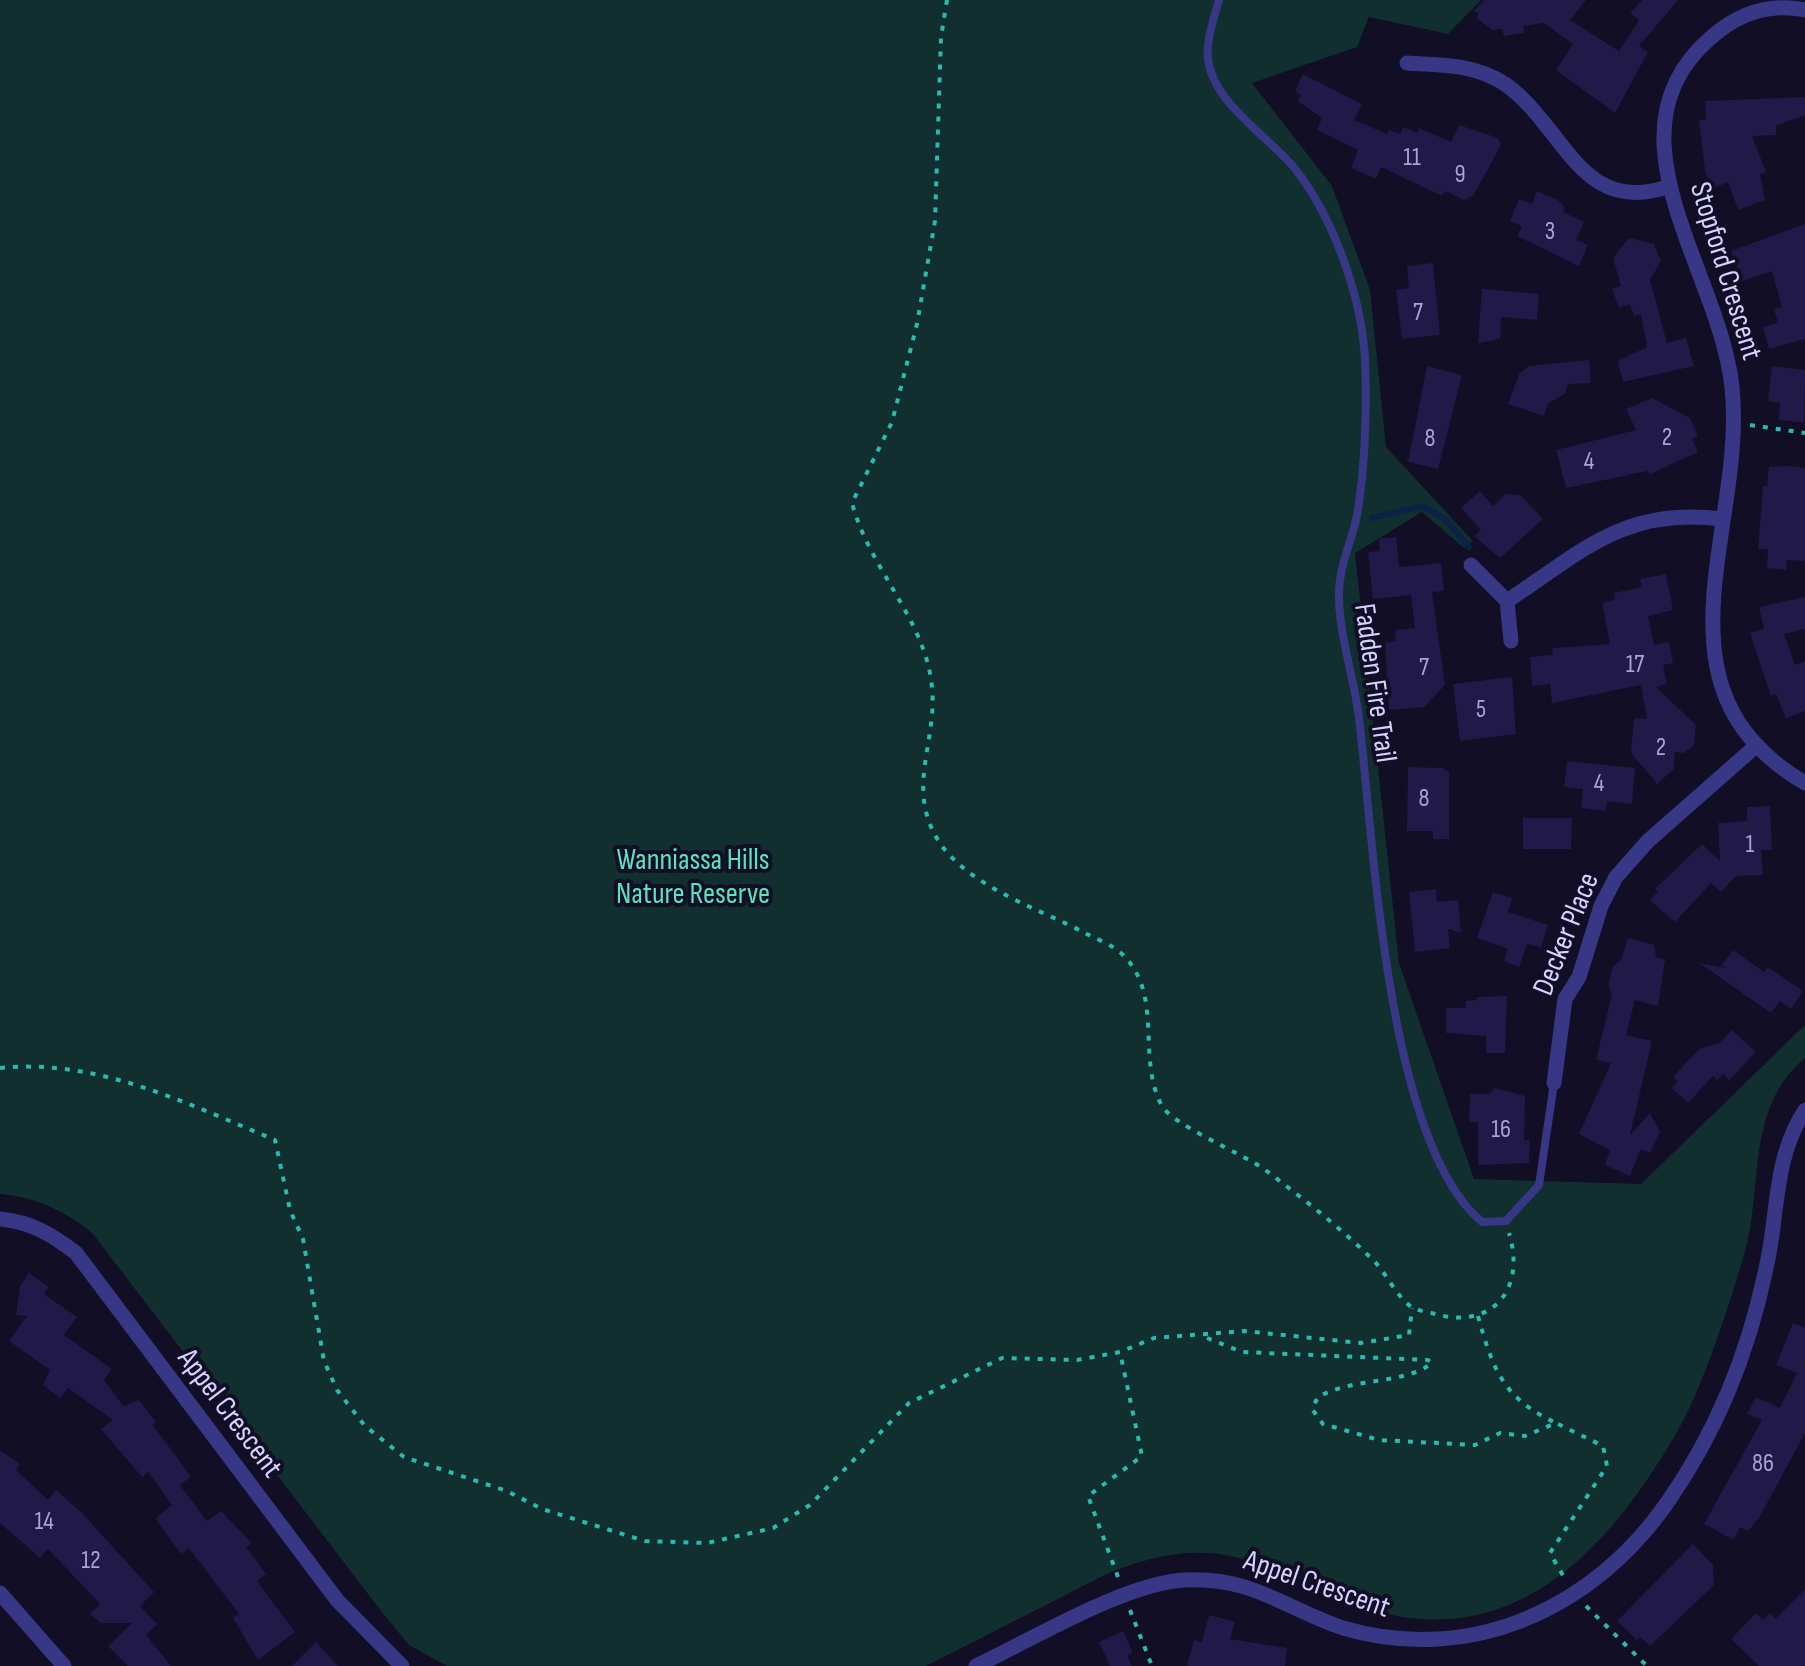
<svg xmlns="http://www.w3.org/2000/svg" width="1805" height="1666" viewBox="0 0 1805 1666" font-family="'Sofia Sans Condensed',sans-serif">
	<style>
		.green { fill: #102f2e }
		.lines { fill: none; stroke-linecap: round; stroke-linejoin: round }
		.stream { stroke: #0a2248; stroke-width: 6 }
		.building { fill: #211947 }
		.path { stroke: #2abaaf; stroke-width: 4; stroke-dasharray: 5 8; stroke-linecap: butt }
		.lane { stroke: #383786; stroke-width: 8 }
		.street { stroke: #383786; stroke-width: 15 }
		.labels { text-anchor: middle; dominant-baseline: central; stroke-width: 8; stroke-linejoin: round; paint-order: stroke }
		.number-label { font-size: 25px; fill: #a9a4d1 }
		.street-label { font-size: 30px; fill: #d6d2ff; stroke: #110e25 }
		.park-label { font-size: 30px; fill: #59e4bf; stroke: #110e25 }
	</style>
	<rect width="100%" height="100%" fill="#110e25"/>
	<path class="green" d="M0 0H1481L1448 34 1369 17 1357 47 1252 83 1332 186 1370 290 1386 447 1473 541 1464 548 1422 512 1355 553 1399 963 1474 1179 1641 1184 1805 1025V1058C1744 1109 1764 1189 1744 1255 1730 1303 1702 1390 1677 1432 1615 1539 1526 1645 1387 1614 1371 1610 1354 1601 1338 1594 1245 1558 1206 1533 1107 1574L926 1666H447L409 1645 381 1611 93 1234C66 1211 35 1197 0 1194Z"/>
	<g class="lines">
		<path class="stream" d="M1372 518 1423 506 1445 519 1469 547"/>
	</g>
	<path class="building" d="M1484 0H1586L1570 20 1619 51 1639 20 1630 13 1642 0H1678L1639 46 1648 52 1615 113 1556 70 1573 44 1544 23 1523 26 1524 33 1504 36 1502 29 1493 30 1476 18 1479 14 1474 11Z
		M1303 74 1362 104 1354 120 1387 134 1389 130 1400 134 1403 127 1417 133 1419 128 1451 142 1459 125 1498 138 1501 145 1473 196 1464 200 1445 191 1442 196 1381 167 1376 179 1351 168 1358 150 1317 130 1322 118 1298 101 1301 95 1295 91Z
		M1805 97V115L1776 126V135L1752 136 1766 172 1760 174 1765 200 1738 210 1728 182 1712 189 1705 171 1699 120H1706L1705 101Z
		M1537 191 1558 200 1565 207 1563 212 1584 222 1576 240 1588 245 1579 266 1517 236 1522 226 1510 221 1519 199 1532 204Z
		M1805 224V339L1769 349 1763 327 1778 323 1774 309 1782 307 1772 271 1742 281 1731 251Z
		M1629 238 1654 244 1661 261 1650 280 1667 343 1686 338 1694 366 1623 382 1618 361 1647 347 1641 314 1634 316 1630 305 1619 308 1612 289 1621 286 1613 258Z
		M1433 263 1440 335 1402 339 1396 290 1409 288 1407 266Z
		M1482 289 1539 294 1537 320 1501 317 1500 339 1478 343Z
		M1589 360 1591 383 1568 384 1565 394 1548 403 1544 416 1508 404 1519 374 1529 366Z
		M1427 366 1462 375 1438 469 1408 462Z
		M1772 366 1805 370 1804 423 1779 420 1780 403 1768 401Z
		M1652 398 1690 418 1698 436 1692 439 1698 452 1650 474 1648 471 1566 488 1556 450 1636 430 1626 409Z
		M1789 466 1805 468V561L1787 560 1786 570 1767 568 1768 549H1758L1763 486H1767L1769 467Z
		M1480 491 1493 506 1506 494 1520 495 1543 519 1500 558 1474 536 1481 530 1461 508Z
		M1396 537 1399 567 1441 563 1444 591 1432 592 1445 685 1424 707 1389 710 1385 643 1396 641 1395 630 1415 628 1411 595 1373 599 1368 552 1380 551 1379 539Z
		M1666 574 1673 610 1648 616 1654 645 1669 642 1673 663 1663 665 1667 684 1656 687 1696 725 1694 745 1684 753 1675 752 1674 769 1657 784 1631 753 1634 718 1647 719 1641 685 1552 703 1550 684 1532 686 1530 657 1553 655 1552 648 1610 644 1602 603 1615 600 1614 593 1642 587 1640 579Z
		M1805 597V629L1784 634 1795 665 1805 661V711L1786 718 1776 694 1771 696 1750 633 1764 629 1759 607Z
		M1512 677 1516 734 1460 741 1453 684Z
		M1567 761 1635 768 1632 804 1607 801 1606 811 1581 808 1583 789 1564 787Z
		M1408 767 1442 768 1449 772V839H1433V831H1407Z
		M1770 806 1772 850H1761L1763 875 1736 876 1721 892 1711 883 1675 922 1650 900 1658 891 1655 889 1702 844 1720 861 1718 823 1747 821V807Z
		M1523 818H1572L1571 849H1523Z
		M1436 889 1437 902 1458 900 1461 933 1448 929 1450 948 1415 952 1409 892Z
		M1493 892 1512 898 1508 912 1548 925 1541 948 1527 944 1519 967 1504 961 1508 949 1477 938Z
		M1628 938 1654 945 1656 957 1665 960 1658 1006 1635 1000 1626 1035 1652 1041 1630 1135 1650 1113 1660 1132 1650 1153 1641 1149 1630 1176 1605 1165 1610 1150 1579 1134 1611 1063 1596 1060 1612 994 1608 985 1613 966 1621 960Z
		M1733 950 1764 972 1768 967 1803 991 1791 1009 1780 1001 1771 1013 1699 963 1726 968 1722 965Z
		M1507 996 1505 1053H1486V1036L1446 1033V1008H1466V1001L1477 1000 1476 997Z
		M1732 1030 1756 1052 1729 1080 1723 1074 1717 1080 1713 1076 1688 1103 1672 1088 1678 1081 1673 1077 1699 1049 1719 1043Z
		M1495 1088 1525 1096 1524 1140H1530L1529 1163 1478 1165V1122H1469L1470 1094H1490Z
		M29 1273 49 1287 44 1294 77 1317 64 1335 112 1369 104 1380 123 1406 139 1400 156 1422 153 1425 191 1477 180 1485 207 1521 221 1511 252 1543 246 1547 266 1574 257 1581 295 1632 258 1660 233 1618 239 1614 189 1548 181 1554 155 1518 172 1505 148 1472 142 1477 101 1429 113 1420 68 1388 60 1398 43 1385 50 1370 9 1341 27 1316 16 1315 20 1286Z
		M1793 1323 1805 1328V1433L1759 1518 1748 1531 1740 1527 1734 1540 1704 1524 1762 1420 1747 1414 1756 1397 1780 1408 1797 1373 1776 1365Z
		M0 1450 20 1464 16 1470 48 1500 56 1490 81 1512 154 1592 140 1606 157 1624 146 1635 171 1666H128L108 1646 132 1623H101L90 1614 100 1604 48 1549 40 1558 0 1523Z
		M1693 1544 1713 1565 1714 1585 1650 1646 1640 1637 1637 1640 1617 1621Z
		M1805 1589V1666H1759L1731 1639 1756 1613 1763 1620 1770 1613 1775 1619Z
		M1209 1615 1235 1622 1230 1639 1287 1648 1285 1666H1187L1194 1640 1202 1642Z
		M1123 1631 1133 1653 1127 1655 1132 1666H1110L1099 1642Z
		M316 1642 338 1666H292Z"/>
	<g class="lines">
		<path class="path" d="M947 0 941 37 935 221 917 324 892 422 852 503C869 568 927 622 932 688 937 738 910 781 932 829 956 883 1036 907 1085 933 1098 940 1114 945 1124 956 1164 997 1136 1058 1162 1106 1173 1125 1241 1153 1264 1169 1301 1197 1341 1228 1374 1261 1387 1274 1397 1298 1413 1308 1418 1311 1429 1312 1435 1314 1494 1330 1526 1288 1509 1233
			M1750 425 1805 433
			M0 1068C97 1058 188 1104 275 1140L290 1210 303 1239 324 1361 337 1390 365 1426 404 1457 507 1491 542 1509 645 1541 707 1543 773 1528 810 1505 909 1403 1002 1358 1077 1360 1120 1352 1154 1338 1244 1331 1361 1343 1409 1335 1412 1308
			M1478 1316C1493 1370 1503 1398 1556 1423
			M1207 1338 1242 1352 1428 1360 1432 1363C1404 1385 1353 1377 1318 1397L1312 1409 1323 1424 1379 1440 1475 1445 1500 1433 1525 1436 1556 1423 1603 1446 1607 1466 1550 1553 1565 1579
			M1118 1577 1088 1496 1142 1456 1120 1352
			M1586 1606 1647 1666
			M1130 1610 1152 1666"/>
		<path class="lane" d="M1219 0C1214 18 1206 40 1208 59 1213 104 1270 137 1296 170 1334 219 1362 298 1365 360 1367 408 1365 463 1358 511 1353 538 1340 563 1339 591 1338 633 1354 676 1359 718 1374 841 1386 1142 1482 1222L1506 1221 1539 1185 1554 1083"/>
		<path class="street" d="M1805 10C1771 3 1740 13 1714 35 1597 131 1720 270 1732 387 1747 528 1643 688 1805 783
			M1407 63C1442 65 1475 64 1505 84 1565 126 1580 218 1670 186
			M1471 565 1507 601
			M1511 641 1507 601C1583 551 1624 507 1722 519
			M1554 1083 1565 999 1579 977 1601 906 1616 877 1648 841 1757 745
			M0 1219C31 1222 51 1234 76 1253L337 1600 402 1666
			M0 1593 64 1666
			M976 1666C1031 1640 1127 1582 1186 1580 1253 1577 1284 1608 1343 1628 1472 1666 1596 1607 1669 1500 1721 1425 1754 1337 1770 1248 1778 1199 1777 1153 1805 1110"/>
	</g>
	<g class="labels">
		<g class="number-label">
			<text x="1412" y="157">11</text>
			<text x="1460" y="174">9</text>
			<text x="1550" y="231">3</text>
			<text x="1418" y="312">7</text>
			<text x="1667" y="437">2</text>
			<text x="1430" y="438">8</text>
			<text x="1589" y="461">4</text>
			<text x="1635" y="664">17</text>
			<text x="1424" y="667">7</text>
			<text x="1481" y="709">5</text>
			<text x="1661" y="747">2</text>
			<text x="1599" y="783">4</text>
			<text x="1424" y="798">8</text>
			<text x="1750" y="844">1</text>
			<text x="1501" y="1129">16</text>
			<text x="1763" y="1463">86</text>
			<text x="44" y="1521">14</text>
			<text x="91" y="1560">12</text>
		</g>
		<g class="street-label">
			<text transform="translate(1726 271) rotate(73)">Stopford Crescent</text>
			<text transform="translate(1375 683) rotate(82)">Fadden Fire Trail</text>
			<text transform="translate(1566 934) rotate(-68)">Decker Place</text>
			<text transform="translate(230 1413) rotate(53)">Appel Crescent</text>
			<text transform="translate(1317 1584) rotate(19)">Appel Crescent</text>
		</g>
		<g class="park-label">
			<text x="693" y="860">Wanniassa Hills<tspan x="693" dy="34">Nature Reserve</tspan></text>
		</g>
	</g>
</svg>
